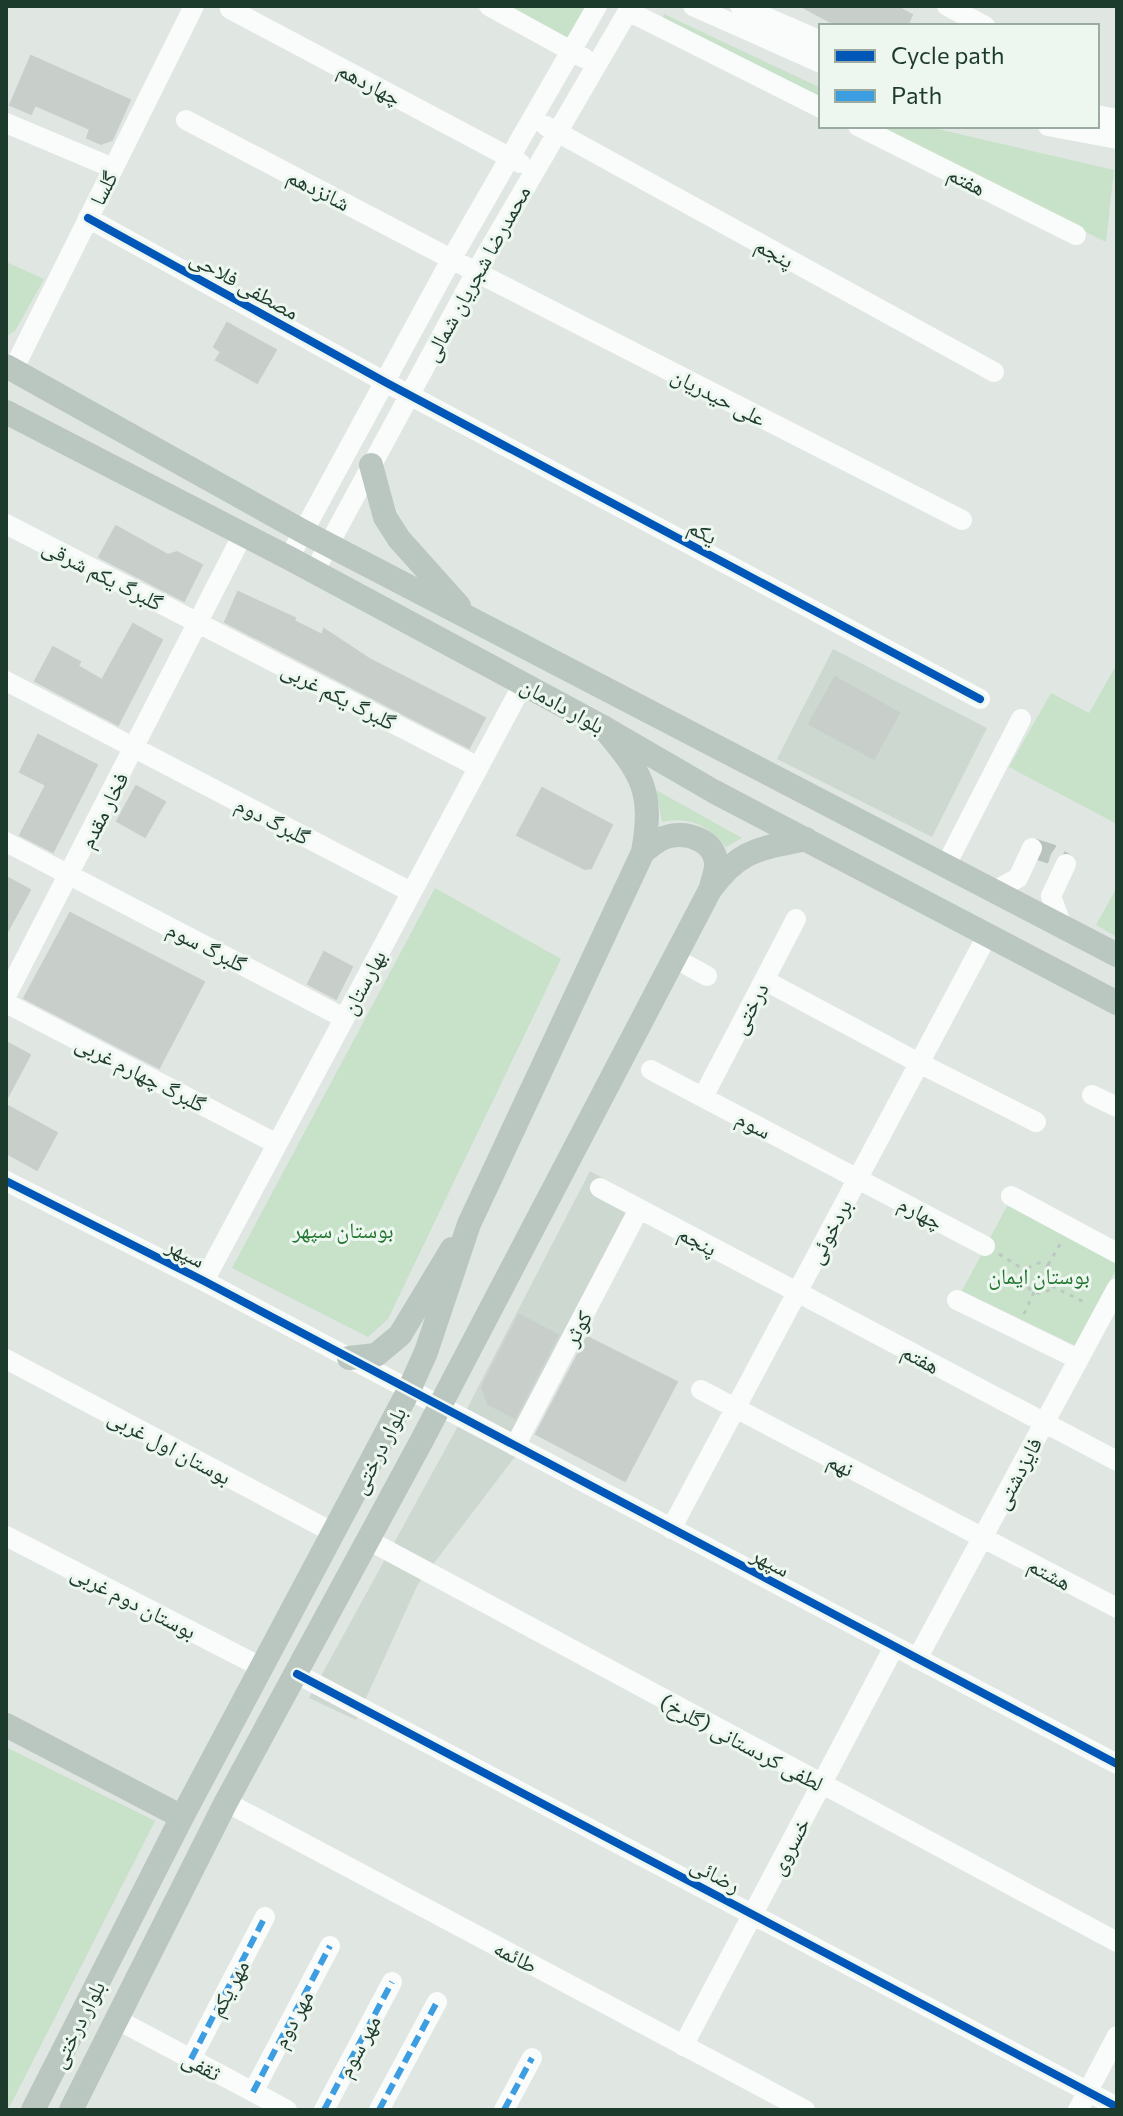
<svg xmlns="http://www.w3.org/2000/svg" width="1123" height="2116" viewBox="0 0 1123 2116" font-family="Commissioner,'Noto Naskh Arabic',sans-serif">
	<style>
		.built { fill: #cdd8d1 }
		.green { fill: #c7e2c9 }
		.building { fill: #c8cfcb; stroke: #c8cfcb; stroke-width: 2 }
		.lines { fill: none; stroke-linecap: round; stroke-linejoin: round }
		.minor-tunnel { stroke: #b9c4be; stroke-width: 20; stroke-dasharray: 20 10; stroke-linecap: butt }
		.path { stroke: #bdc8c2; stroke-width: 3; stroke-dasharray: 4 6; stroke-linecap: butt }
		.minor { stroke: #fafbfb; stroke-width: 20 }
		.major { stroke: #bac6c0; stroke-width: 24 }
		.quiet { stroke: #3c9ee1; stroke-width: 6; stroke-dasharray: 12 6; stroke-linecap: butt }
		.cycleway-casing { stroke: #edf7f0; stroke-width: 13 }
		.cycleway { stroke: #0057b8; stroke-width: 8 }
		.labels { text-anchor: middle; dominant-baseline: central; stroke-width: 6; stroke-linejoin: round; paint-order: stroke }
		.street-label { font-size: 22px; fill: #1d3b2c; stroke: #edf7f0 }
		.park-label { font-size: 22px; fill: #237632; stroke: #edf7f0 }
	</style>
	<rect width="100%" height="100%" fill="#e0e6e2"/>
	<path class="built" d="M833 649 987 728 932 837 777 759Z
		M590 1171 651 1205 527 1441 418 1584 356 1720 309 1698 458 1426Z"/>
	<path class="green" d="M490 6H597L571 51Z
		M664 14 821 88V102L661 22Z
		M870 126H925L1114 170 1106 242Z
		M6 262 44 279 15 331 6 336Z
		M1117 664V824L1009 767 1051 693 1089 713Z
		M656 790 742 838 726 847C709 826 690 816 662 822Z
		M1117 887V937L1096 925Z
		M435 888 561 959 388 1319 368 1337 232 1268Z
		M1008 1204 1117 1261V1267L1076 1346 962 1291Z
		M6 1747 155 1821 8 2110H6Z"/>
	<path class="building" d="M801 6H896L912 15 907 26H838Z
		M31 56 130 100 112 140 101 144 87 138 90 129 35 105 31 114 10 105Z
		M227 323 276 350 257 383 216 360 221 352 214 347Z
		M116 526 168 555 177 552 202 565 184 601 99 557Z
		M238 592 295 618 294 621 322 635 324 629 371 660 485 718 469 748 225 622Z
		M133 624 162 640 118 725 35 681 53 647 80 662 78 666 102 680Z
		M835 677 899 713 874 759 809 724Z
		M38 735 97 765 53 852 20 835 46 785 20 772Z
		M136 786 165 802 145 837 117 821Z
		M542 788 612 825 591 868 585 869 517 835Z
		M6 877 30 890 6 934Z
		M70 913 204 982 159 1068 24 998Z
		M324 952 352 967 336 999 308 984Z
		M6 1042 30 1055 6 1100Z
		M6 1105 57 1133 37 1170 6 1153Z
		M519 1315 558 1335 515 1418 488 1404 482 1387Z
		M587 1337 677 1382 625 1481 536 1434Z"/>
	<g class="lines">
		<path class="minor-tunnel" d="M1032 848 1051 854 1066 864"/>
		<path class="path" d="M999 1254 1026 1271
			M1025 1278a15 15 0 1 1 30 0a15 15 0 1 1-30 0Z
			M1048 1265 1060 1244
			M1052 1286 1088 1304
			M1024 1314 1034 1292"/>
		<path class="minor" d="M489 6 584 58
			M693 6 821 63
			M740 6 821 41
			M947 6 985 26
			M230 9 520 163
			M628 11 821 108
			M1097 115 1117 119
			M186 120 476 272 962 520
			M6 123 113 168
			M546 126 994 372
			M858 126 1076 235
			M1048 126 1117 139
			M88 218 385 382 980 699
			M13 370 194 6
			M6 524 478 767
			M289 558 452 258 597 6
			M314 572 476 272 631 6
			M6 681 411 892
			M6 842 344 1018
			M946 865 1021 719
			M994 891 1018 878 1032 848
			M1062 926 1051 896 1066 864
			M676 959 707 976
			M764 980 919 1063 1036 1122
			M6 996 243 534
			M6 1003 277 1144
			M651 1070 985 1246
			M1092 1095 1117 1107
			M703 1097 796 919
			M6 1181 204 1281 1117 1764
			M600 1188 1117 1461
			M1011 1196 1117 1253
			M204 1281 523 684
			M957 1300 1078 1359
			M6 1359 334 1533
			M701 1390 1117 1608
			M515 1446 639 1209
			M671 1529 988 934
			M6 1536 261 1667
			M368 1540 1117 1942
			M917 1659 1117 1288
			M297 1674 1117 2107
			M226 1802 805 2110
			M116 2019 287 2110
			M683 2046 894 1647
			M191 2059 265 1917
			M253 2092 330 1946
			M324 2110 392 1982
			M379 2110 437 2002
			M504 2110 532 2058
			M1078 2110 1117 2036"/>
		<path class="major" d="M6 366 304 532 1117 955
			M6 412 289 558 603 727 713 791 1117 1003
			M371 465 385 517 399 539 459 606
			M643 852C651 846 659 838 670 836 689 832 714 841 716 862 717 870 713 879 711 887
			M349 1358 376 1355 400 1335 452 1249
			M6 1725 182 1817
			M33 2110 182 1817 409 1390 426 1352 469 1224 643 852C654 790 642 774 603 727
			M71 2110 226 1802 421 1442 710 890C740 849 759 849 806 839"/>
		<path class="quiet" d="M191 2059 265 1917
			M253 2092 330 1946
			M324 2110 392 1982
			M379 2110 437 2002
			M504 2110 532 2058"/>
		<defs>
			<path id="cycleway" d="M88 218 385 382 980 699
				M6 1181 204 1281 1117 1764
				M297 1674 1117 2107"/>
		</defs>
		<use href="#cycleway" class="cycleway-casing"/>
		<use href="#cycleway" class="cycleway"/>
	</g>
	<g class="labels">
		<g class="street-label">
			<text transform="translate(370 83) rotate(28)">چهاردهم</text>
			<text transform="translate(967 180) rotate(27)">هفتم</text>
			<text transform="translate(103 188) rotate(-63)">گلسا</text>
			<text transform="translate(319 189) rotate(27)">شانزدهم</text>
			<text transform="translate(775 252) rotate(29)">پنجم</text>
			<text transform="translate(476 273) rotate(-61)">محمدرضا شجریان شمالی</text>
			<text transform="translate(245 284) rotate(29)">مصطفی فلاحی</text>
			<text transform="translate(719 396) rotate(27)">علی حیدریان</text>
			<text transform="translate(703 531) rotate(28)">یکم</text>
			<text transform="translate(103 574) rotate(27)">گلبرگ یکم شرقی</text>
			<text transform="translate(339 695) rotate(27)">گلبرگ یکم غربی</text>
			<text transform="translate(563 705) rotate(29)">بلوار دادمان</text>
			<text transform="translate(103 810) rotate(-63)">فخار مقدم</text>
			<text transform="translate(273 820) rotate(27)">گلبرگ دوم</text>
			<text transform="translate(207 946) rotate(27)">گلبرگ سوم</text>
			<text transform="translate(363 982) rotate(-62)">بهارستان</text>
			<text transform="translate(749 1008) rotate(-62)">درختی</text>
			<text transform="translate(141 1073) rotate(27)">گلبرگ چهارم غربی</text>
			<text transform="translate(754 1124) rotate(28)">سوم</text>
			<text transform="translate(921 1212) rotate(28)">چهارم</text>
			<text transform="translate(829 1231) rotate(-62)">بردخوئی</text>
			<text transform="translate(698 1240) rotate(28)">پنجم</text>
			<text transform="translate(186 1252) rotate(27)">سپهر</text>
			<text transform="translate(577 1328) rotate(-62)">کوثر</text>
			<text transform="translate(921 1358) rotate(28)">هفتم</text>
			<text transform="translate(170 1446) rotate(28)">بوستان اول غربی</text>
			<text transform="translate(378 1450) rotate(-63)">بلوار درختی</text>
			<text transform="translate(841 1464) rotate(28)">نهم</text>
			<text transform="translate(1017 1473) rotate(-62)">فایزدشتی</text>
			<text transform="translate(771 1561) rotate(28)">سپهر</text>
			<text transform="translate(1050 1573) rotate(28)">هشتم</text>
			<text transform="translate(134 1601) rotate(27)">بوستان دوم غربی</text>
			<text transform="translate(742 1742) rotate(28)">لطفی کردستانی (گلرخ)</text>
			<text transform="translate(789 1846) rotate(-62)">خسروی</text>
			<text transform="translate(716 1874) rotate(28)">رضائی</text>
			<text transform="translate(516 1956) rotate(28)">طائمه</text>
			<text transform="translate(228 1988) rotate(-62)">مهر یکم</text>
			<text transform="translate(292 2019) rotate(-62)">مهر دوم</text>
			<text transform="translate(77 2024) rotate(-63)">بلوار درختی</text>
			<text transform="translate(358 2046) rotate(-62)">مهر سوم</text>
			<text transform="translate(202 2065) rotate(28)">ثقفی</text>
		</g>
		<g class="park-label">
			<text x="343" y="1229">بوستان سپهر</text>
			<text x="1039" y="1275">بوستان ایمان</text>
		</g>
	</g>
	<rect width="1123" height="2116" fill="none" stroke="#1d3b2c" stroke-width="16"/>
	<rect x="819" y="24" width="280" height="104" fill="#edf7f0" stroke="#9aaca2" stroke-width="2"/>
	<rect x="835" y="50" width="40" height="12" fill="#0057b8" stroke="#9aaca2" stroke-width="2"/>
	<text x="891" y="64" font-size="24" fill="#1d3b2c">Cycle path</text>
	<rect x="835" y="90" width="40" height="12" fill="#3c9ee1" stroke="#9aaca2" stroke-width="2"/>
	<text x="891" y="104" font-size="24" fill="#1d3b2c">Path</text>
</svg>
